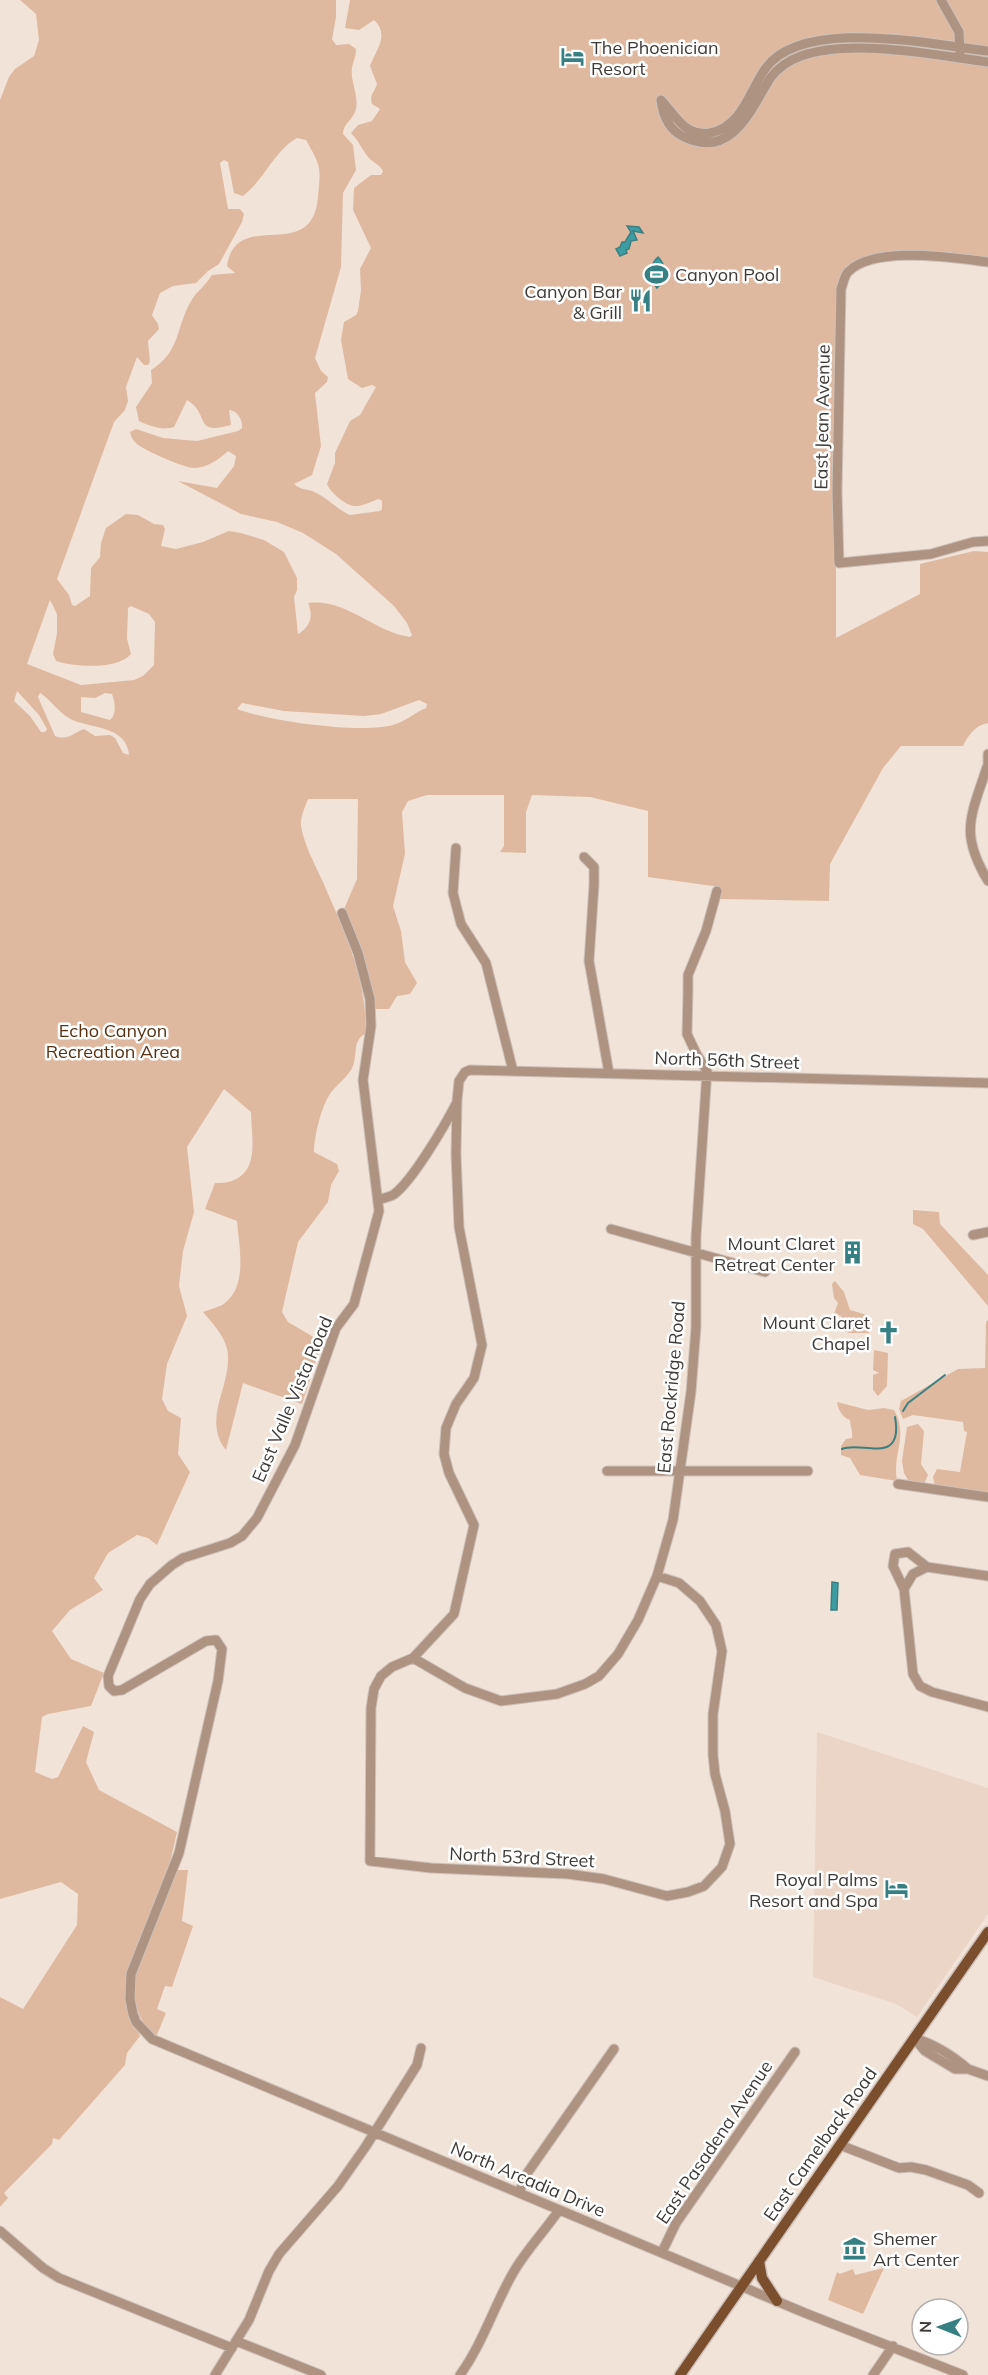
<svg xmlns="http://www.w3.org/2000/svg" width="988" height="2375" viewBox="0 0 988 2375" font-family="Mulish,sans-serif">
	<style>
		.built { fill: #ead5c7 }
		.green { fill: #deb99f; fill-rule: evenodd }
		.water { fill: #3b9da2; stroke: #3c7f82; stroke-width: 1.5 }
		.lines { fill: none; stroke-linecap: round; stroke-linejoin: round }
		.stream { stroke: #3c7f82; stroke-width: 2 }
		.minor-casing { stroke: #cec1b9; stroke-width: 11 }
		.major-casing { stroke: #cec1b9; stroke-width: 13 }
		.minor { stroke: #ae9382; stroke-width: 9 }
		.major { stroke: #7b4f2e; stroke-width: 10 }
		.labels { text-anchor: middle; dominant-baseline: central; stroke-width: 5; stroke-linejoin: round; paint-order: stroke }
		.poi-label { font-size: 18px; fill: #403a37; stroke: #fff; text-anchor: end }
		.street-label { font-size: 18px; fill: #403a37; stroke: #fff }
		.park-label { font-size: 18px; fill: #593212; stroke: #fff }
	</style>
	<rect width="100%" height="100%" fill="#f2e3d9"/>
	<path class="built" d="M817 1732 988 1788V1914L917 2017 896 2004 813 1977Z"/>
	<path class="green" d="M20 0H336V17L332 39 336 45 349 44 356 49C356 56 354 60 352 67 350 82 359 95 356 109 354 119 343 123 343 134L353 145 356 170 343 193 341 267 315 358 321 371 328 377 327 382 315 393 321 446 312 475 294 484C300 489 305 489 312 491 326 496 336 509 350 515L380 511 382 509V501L379 499C372 501 362 507 354 506 345 505 330 492 327 484L335 463V453L350 421 360 415 376 387 372 385 362 388 348 379 341 340 344 322 356 315 358 311 361 290 360 269 371 248 353 210 354 188 371 175H381L383 171C379 164 374 163 369 158 362 150 359 141 351 133L358 125 372 121 380 109 372 104C369 94 375 92 377 84L370 66C376 50 390 35 374 20L359 30 345 28 350 0H988V258L922 251 891 254 858 261 838 285 836 293V638L920 594V564L974 551 988 552V723C975 725 968 736 963 746H901L883 768 830 864 829 901 718 899 720 887 648 877V811L590 797 532 795 526 812V853L500 852 504 846V795H427L408 801 402 812 405 854 393 906 401 931 405 962 417 983 410 994 397 996 389 1009H373L356 941 344 909 357 879 358 799H308C305 807 300 818 301 826 304 844 315 865 323 882 345 933 366 976 366 1033 352 1041 358 1052 353 1066 349 1076 336 1085 330 1094 321 1107 314 1137 314 1152L337 1164 339 1171 331 1185 328 1202 298 1242 282 1312 288 1322 322 1342 302 1404 243 1383 226 1450C202 1420 230 1388 228 1356 228 1339 213 1324 203 1312 210 1309 220 1307 225 1303 248 1285 239 1246 237 1221L205 1209 215 1183C220 1183 228 1183 234 1180 260 1169 251 1135 251 1112L224 1089 187 1147 194 1212 183 1251 179 1286 187 1316 167 1364 162 1399 168 1411 181 1418 178 1454 190 1472 157 1545 148 1538 137 1535 108 1553 94 1578 103 1590 70 1610 52 1631 71 1659 104 1673 91 1706 48 1714 42 1717 35 1772 52 1779 58 1777 83 1726 94 1732 86 1762 99 1790 177 1832 169 1867 130 1966V2015L140 2036 127 2053 125 2065 59 2140 53 2138 52 2144 4 2193 8 2198 0 2207V1997L23 2009 77 1925 78 1894 61 1882 0 1899V100L9 77 15 69 34 56 39 40 36 14ZM297 138 306 140C321 167 321 166 318 197 312 266 236 206 227 266L235 273 212 275C206 285 196 292 191 301 175 329 181 351 151 370L152 383 136 407 139 421C150 426 162 431 174 427L187 400C211 414 192 436 231 425L229 410C237 410 243 420 242 428L238 431 197 441 163 438 136 429 130 432C131 437 133 441 137 444 144 450 186 469 195 468 206 468 220 459 228 451L236 456 234 466 217 488 178 481 241 514 277 522 303 533 336 554 394 606 407 623 412 635 410 637C374 632 346 598 308 603 314 616 310 627 298 634L294 597 297 590V578L284 552 264 540 241 533 229 531 203 542 176 549 161 546 165 529 163 525 154 524 138 515 126 514 106 528 101 543 100 557 91 568 90 596 75 606 72 605 69 595 57 579 114 422 125 410 128 401 126 387 137 357 144 365H148L150 362 148 341 159 329 158 324 152 315 160 293 173 286 196 283 208 271 219 264 242 222 244 214 240 209H228L220 163 224 160 228 162 234 193 243 196C264 180 275 150 297 138ZM50 600 57 614V633L53 654 56 661C74 667 118 670 131 654L127 639 128 608 131 606 149 614 155 622 154 665 143 676 134 680 81 685 27 664ZM17 691 39 715 47 729 45 732H41L30 716 14 701ZM40 693C51 700 58 712 69 718 86 729 127 724 129 755L123 753 115 738 110 735 95 736 84 729C73 733 68 741 55 736L38 697ZM105 693 112 694C115 702 117 714 110 720L81 712V697L95 698ZM419 700 427 704 426 708C414 713 405 722 393 725 361 734 268 721 237 709L242 703 284 711 364 716 381 714Z
		M913 1210 939 1212 940 1224 988 1275V1306L923 1229 913 1224Z
		M835 1281 844 1292 850 1310 864 1314 871 1319 869 1333H849L841 1330V1316L834 1314 838 1303 834 1298 832 1284Z
		M988 1320V1493L935 1486 933 1477 937 1469 960 1472 967 1432 964 1431 963 1422 913 1415 903 1419 899 1409 901 1401 958 1369 985 1368 986 1322Z
		M874 1350 888 1353 887 1386 878 1396 873 1390V1375L879 1373 873 1370Z
		M837 1402 868 1410 884 1408 894 1410C909 1436 892 1453 897 1481L860 1475 850 1458 841 1455V1446L846 1439 852 1438C853 1431 850 1426 850 1420 843 1418 838 1410 837 1402Z
		M918 1424 924 1431 921 1464 928 1475 924 1484 908 1480 904 1473 902 1461 907 1427Z
		M177 1870H188L182 1921 193 1926 172 1987 165 1986 157 2009 166 2013 156 2037C136 2020 133 1999 134 1975Z
		M884 2268 863 2314 828 2300 837 2272 840 2274 853 2269 855 2275Z"/>
	<path class="water" d="M627 226 639 227 643 233 633 231 637 240 631 241 629 249 626 250 627 253 620 256 616 249 620 247 622 242H625L631 232Z
		M658 257C667 265 665 279 657 288 649 279 649 265 658 257Z
		M832 1582 838 1583 837 1610H831Z"/>
	<g class="lines">
		<path class="stream" d="M903 1411 908 1403 945 1375
			M842 1449C860 1440 904 1467 895 1417"/>
		<defs>
			<path id="minor" d="M941 0 959 32 960 53
				M661 100C663 116 669 130 684 137 733 160 751 108 771 77 778 68 790 60 801 56 852 38 934 55 988 62
				M661 100C676 116 685 137 710 133 742 127 749 92 765 69 802 16 932 45 988 51
				M988 262C954 258 874 245 848 272 844 276 843 284 841 289L837 491 839 563 931 554 973 542 988 541
				M988 754V766
				M987 767C971 816 959 833 988 881
				M456 848 453 893 461 924 486 963 513 1071
				M584 857 594 867V885L589 961 609 1073
				M342 913 358 953 370 999 371 1026 363 1080 379 1211 354 1304 336 1328 295 1445 257 1518 242 1536 230 1543 183 1558 172 1565 150 1584 140 1599 108 1676 109 1686 114 1691 122 1690 206 1641 216 1640 222 1649 218 1681 179 1853 131 1974 130 1999 133 2014 136 2022 152 2039 805 2313 963 2375
				M379 1200C383 1198 389 1197 393 1195 412 1182 445 1125 456 1104
				M611 1229 765 1272
				M973 1235 988 1232
				M607 1471H808
				M898 1484 988 1497
				M927 1567 913 1574 904 1589 913 1674 920 1686 932 1692 988 1707
				M927 1567 988 1576
				M657 1576 679 1583 700 1601 716 1625 722 1651 713 1714V1755L715 1774 725 1811 730 1844 722 1867 704 1886 688 1892 667 1896 604 1879 568 1874 431 1868 370 1861 371 1708 374 1689 381 1676 392 1667 413 1658 454 1614 474 1525 449 1473 444 1454 446 1428 456 1404 474 1378 482 1345 459 1227 456 1155 457 1101 459 1081 465 1072 470 1070 988 1083
				M904 1589 893 1566 895 1554 908 1552 927 1567
				M413 1658 465 1688 501 1701 557 1694 585 1684 599 1676 618 1654 638 1620 657 1576 673 1520 691 1392 696 1327V1237L707 1071 696 1053 687 1034 688 990V975L706 931 717 891
				M914 2038 925 2051 955 2069H968L988 2076
				M914 2038C934 2044 952 2055 968 2069
				M840 2145 899 2168 911 2167 926 2170 968 2185 979 2193
				M519 2192 528 2172 614 2049
				M0 2231 43 2268 59 2278 232 2348
				M662 2252 676 2223 795 2052
				M236 2341 321 2375
				M215 2375 249 2320 269 2271 279 2254 338 2186 366 2146 417 2065 421 2048
				M460 2375C483 2343 494 2306 513 2273 526 2250 545 2231 559 2210
				M873 2375 893 2346"/>
			<path id="major" d="M759 2261 762 2278 777 2301
				M680 2375 988 1932"/>
		</defs>
		<use href="#minor" class="minor-casing"/>
		<use href="#major" class="major-casing"/>
		<use href="#minor" class="minor"/>
		<use href="#major" class="major"/>
	</g>
	<defs>
		<symbol id="hotel-bare" viewBox="-9 -9 18 18"><path d="M-6-4.5h1.5V1H6V5H4.5V3h-9V5H-6ZM-4 0a1.8 1.8 0 1 1 3.6 0ZM.5 0V-2.5h3Q6-2.5 6 0Z" fill="#367f83" stroke="#fff" stroke-width="2.5" paint-order="stroke"/></symbol>
		<symbol id="stadium-bare" viewBox="-9 -9 18 18"><path d="M0-5a6.5 5 0 1 0 0 10a6.5 5 0 1 0 0-10ZM-3.5-1.8h7v3.6h-7Z" fill="#367f83" stroke="#fff" stroke-width="2.5" paint-order="stroke"/></symbol>
		<symbol id="restaurant-bare" viewBox="-9 -9 18 18"><path d="M-5-6h1v4h1v-4h1v4h1v-4h1v5L-1.5 .5V6h-2V.5L-5-1ZM5-6V6H3V1.5H1.5Q1.5-4 5-6Z" fill="#367f83" stroke="#fff" stroke-width="2.5" paint-order="stroke"/></symbol>
		<symbol id="building-bare" viewBox="-9 -9 18 18"><path d="M-4-6H4V6H1V3H-1V6H-4ZM-2.5-4.3h1.7v1.8h-1.7ZM.8-4.3h1.7v1.8H.8ZM-2.5-1h1.7V.8h-1.7ZM.8-1h1.7V.8H.8Z" fill="#367f83" stroke="#fff" stroke-width="2.5" paint-order="stroke"/></symbol>
		<symbol id="church-bare" viewBox="-9 -9 18 18"><path d="M-1.2-6h2.4v3.5h3.3v2.4h-3.3V6h-2.4V-.1h-3.3v-2.4h3.3Z" fill="#367f83" stroke="#fff" stroke-width="2.5" paint-order="stroke"/></symbol>
		<symbol id="museum-bare" viewBox="-9 -9 18 18"><path d="M0-6L6-3V-2H-6V-3ZM-5-1h2V3h-2ZM-1-1h2V3h-2ZM3-1h2V3H3ZM-6 4H6V6H-6Z" fill="#367f83" stroke="#fff" stroke-width="2.5" paint-order="stroke"/></symbol>
	</defs>
	<g fill-rule="evenodd">
		<use href="#hotel-bare" x="556" y="40" width="33" height="33"/>
		<use href="#stadium-bare" x="640" y="258" width="33" height="33"/>
		<use href="#restaurant-bare" x="624" y="284" width="33" height="33"/>
		<use href="#building-bare" x="836" y="1236" width="33" height="33"/>
		<use href="#church-bare" x="872" y="1316" width="33" height="33"/>
		<use href="#hotel-bare" x="880" y="1872" width="33" height="33"/>
		<use href="#museum-bare" x="838" y="2232" width="33" height="33"/>
	</g>
	<g class="labels">
		<g class="poi-label">
			<text x="591" y="47" text-anchor="start">The Phoenician<tspan x="591" dy="21">Resort</tspan></text>
			<text x="675" y="274" text-anchor="start">Canyon Pool</text>
			<text x="622" y="291">Canyon Bar<tspan x="622" dy="21">&amp; Grill</tspan></text>
			<text x="835" y="1243">Mount Claret<tspan x="835" dy="21">Retreat Center</tspan></text>
			<text x="870" y="1322">Mount Claret<tspan x="870" dy="21">Chapel</tspan></text>
			<text x="878" y="1879">Royal Palms<tspan x="878" dy="21">Resort and Spa</tspan></text>
			<text x="873" y="2238" text-anchor="start">Shemer<tspan x="873" dy="21">Art Center</tspan></text>
		</g>
		<g class="street-label">
			<text transform="translate(822 417) rotate(-89)">East Jean Avenue</text>
			<text transform="translate(727 1060) rotate(2)">North 56th Street</text>
			<text transform="translate(671 1387) rotate(-85)">East Rockridge Road</text>
			<text transform="translate(292 1399) rotate(-67)">East Valle Vista Road</text>
			<text transform="translate(522 1857) rotate(3)">North 53rd Street</text>
			<text transform="translate(714 2142) rotate(-56)">East Pasadena Avenue</text>
			<text transform="translate(820 2144) rotate(-55)">East Camelback Road</text>
			<text transform="translate(528 2179) rotate(23)">North Arcadia Drive</text>
		</g>
		<g class="park-label">
			<text x="113" y="1030">Echo Canyon<tspan x="113" dy="21">Recreation Area</tspan></text>
		</g>
	</g>
	<g transform="translate(940 2327) rotate(271)"><circle r="28" fill="#ffffff" stroke="#b3b0af" stroke-width="1.5"/>
	<path d="M0-4.5L10 22L0 15L-10 22Z" fill="#367f83"/>
	<text y="-9" font-size="16" font-weight="bold" text-anchor="middle" fill="#403a37">N</text>
	</g>
</svg>
